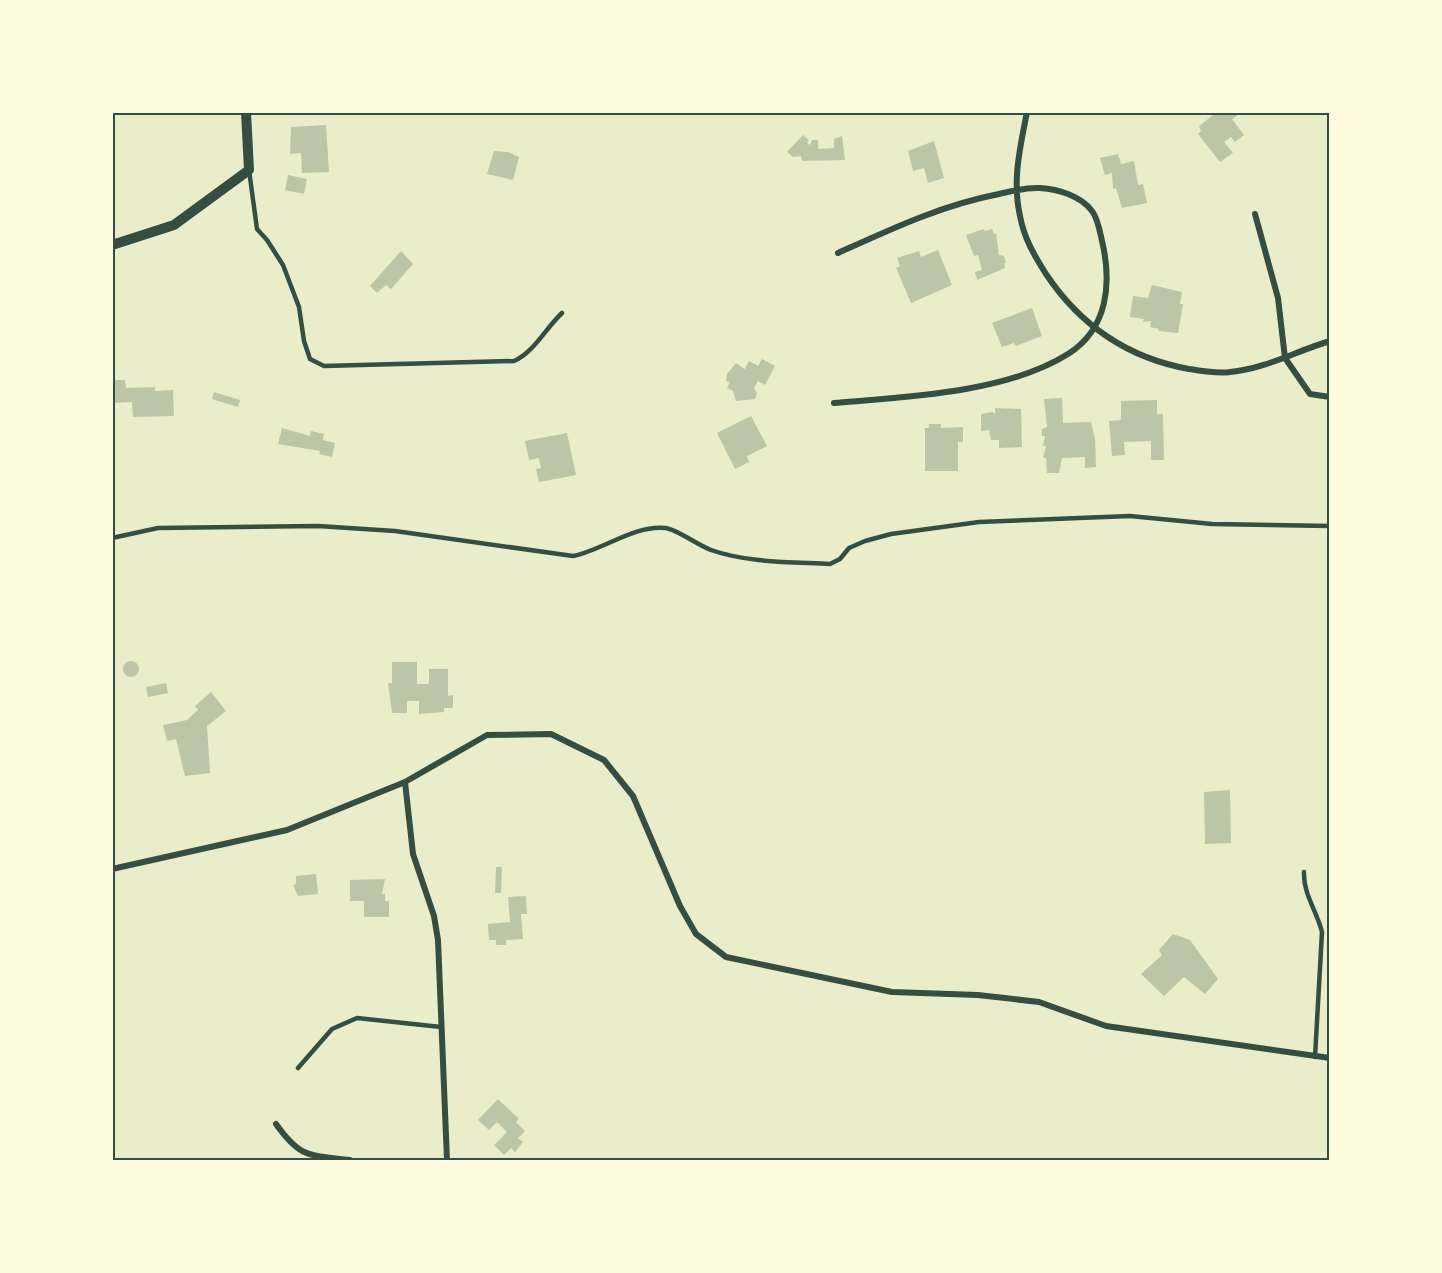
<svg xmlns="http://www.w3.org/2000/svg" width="1442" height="1273" viewBox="0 0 1442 1273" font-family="Mulish,sans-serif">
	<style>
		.building { fill: #bcc5a7 }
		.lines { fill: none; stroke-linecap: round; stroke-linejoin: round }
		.service { stroke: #344e41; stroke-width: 4.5 }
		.minor { stroke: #344e41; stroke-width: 6 }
		.tertiary { stroke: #344e41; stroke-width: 10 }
		.neatline { fill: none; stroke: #344e41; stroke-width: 2 }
	</style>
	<rect width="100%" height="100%" fill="#e9edc9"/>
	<path class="building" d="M1217 112H1235L1237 116 1232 119 1244 135 1235 142 1231 137 1224 142 1233 153 1220 162 1198 134 1201 131 1199 126Z
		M326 125 329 172 302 173 301 153 290 154 291 127Z
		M803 135 809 140 807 143 810 145 812 140H818V149L834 148V139L842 136 845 160 802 161 801 156 793 157 787 152Z
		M934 141 944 178 928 183 924 168 913 171 908 151Z
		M494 151 508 152 519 157 513 180 487 174Z
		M1118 154 1121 164 1134 161 1138 185 1143 184 1147 203 1122 208 1116 188 1113 189 1112 173 1105 175 1100 158Z
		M288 175 307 179 304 194 285 190Z
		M984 229 985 231 992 229 994 234 996 233 999 255 1004 256 1006 263H1004L1005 268 977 280 975 272 982 270 978 255 974 256 966 235Z
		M938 250 952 285 911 303 896 268 900 266 897 258 919 251 921 257Z
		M401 251 413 264 391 289 386 285 377 293 370 286Z
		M1152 285 1182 292 1180 304H1183L1178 333 1158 331 1159 329 1150 327 1151 321 1143 322 1144 319 1130 317 1133 296 1148 298Z
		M1032 308 1042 336 1016 346 1014 343 1002 347 992 323Z
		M762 359 775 366 765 385 758 381 754 388 757 393 755 399 736 401 733 391 727 388 730 382 726 381 727 374 736 363 745 369 749 361 758 366Z
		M112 380H125L126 388 155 387V391L173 390 174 416 133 417 132 402 112 403Z
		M214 392 240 400 238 407 212 399Z
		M1062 398 1063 423 1091 422 1095 439 1096 467 1085 468V457L1062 458 1059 473H1047L1046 458H1043L1046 446H1043L1045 436H1042V429L1047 427 1044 399Z
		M1157 400V414H1163L1164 460H1151V441L1124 442 1125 455 1112 456 1109 421 1121 420V401Z
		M995 408 1021 409 1022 447 999 448V440H991L989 430 981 431V414L993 412 995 414Z
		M751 416 767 446 747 456 749 462 735 469 717 433Z
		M929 424H941V428L963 427V442H958V471H925V428H929Z
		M282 428 310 436 311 431 324 434 323 440 335 443 332 457 319 454 320 451 278 444Z
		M567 433 576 475 539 482 536 469 541 468 539 458 529 460 525 441Z
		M123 669a8 8 0 1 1 16 0a8 8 0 1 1-16 0Z
		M392 662H417V684H429V669H448V696L453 695V708H444V712L419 714V701H407V713H392L388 683H392Z
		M166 683 168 693 148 697 146 687Z
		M211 692 226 711 207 726 210 773 185 776 176 739 167 741 163 725 187 720 198 710 195 706Z
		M1230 790 1231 843 1205 844 1204 792Z
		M496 867H502L501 893H495Z
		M316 874 318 894 298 896 293 885 296 884V876Z
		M385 879 382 894H385V901H389V917H364V901H350V880Z
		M526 896 527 914H521L523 939 506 940V945H496V940H489L488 924 510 922 508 897Z
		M1173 934 1190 940 1218 979 1205 994 1184 977 1164 996 1141 974 1162 955 1159 950Z
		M498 1099 519 1119 516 1122 525 1131 518 1138 523 1142 515 1152 511 1148 504 1155 494 1145 507 1132 497 1122 489 1130 478 1120Z"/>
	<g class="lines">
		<path class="service" d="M249 170 257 229 267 240 283 265 299 307 304 341 310 359 324 366 514 361C534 352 545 329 562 313
			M112 538 158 528 318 526 395 531 573 556C603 550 634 525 665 528 677 529 697 545 711 550 748 563 791 562 830 564L840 559 849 548 865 541 891 534 979 522 1130 516 1212 524 1330 526
			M1304 872C1303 894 1317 911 1322 932L1315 1057
			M298 1068 332 1029 357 1018 441 1027"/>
		<path class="minor" d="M1027 112C1020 148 1012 180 1020 216 1024 238 1034 255 1046 274 1080 325 1128 358 1189 369 1202 371 1217 374 1230 372 1265 369 1296 351 1330 341
			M1255 214 1278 298 1285 358 1310 394 1330 397
			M834 403C906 397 1006 393 1068 354 1108 329 1112 283 1102 241 1100 232 1098 219 1092 211 1081 196 1058 189 1040 188 1027 187 1012 191 999 194 942 205 891 229 838 253
			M405 782 413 854 434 916 438 940 447 1160
			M112 869 287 830 405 782 487 735 551 734 604 760 633 796 680 906 696 934 726 957 892 992 978 995 1039 1002 1106 1026 1330 1058
			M276 1124C301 1159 309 1155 350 1160"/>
		<path class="tertiary" d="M112 245 174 225 249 170 246 112"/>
	</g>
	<rect width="1442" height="1273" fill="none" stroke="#fefae0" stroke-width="228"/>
	<rect x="114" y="114" width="1214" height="1045" class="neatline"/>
</svg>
